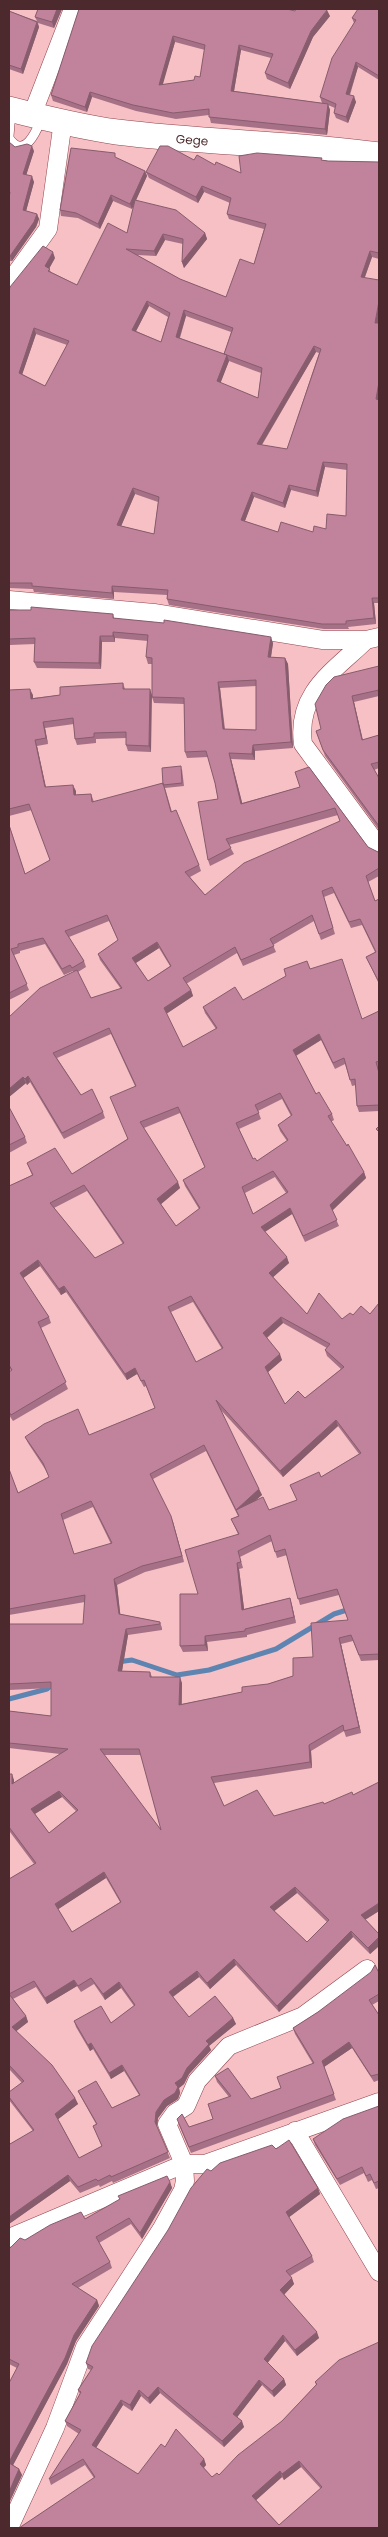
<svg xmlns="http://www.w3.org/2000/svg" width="388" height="2537" viewBox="0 0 388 2537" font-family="Poppins,sans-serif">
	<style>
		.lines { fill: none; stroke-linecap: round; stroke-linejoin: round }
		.stream { stroke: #5e84b2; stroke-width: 5 }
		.lane-casing { stroke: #90444e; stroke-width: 10 }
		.street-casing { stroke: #90444e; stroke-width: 19 }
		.secondary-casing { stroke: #90444e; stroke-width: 26 }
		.lane { stroke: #fff; stroke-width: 9 }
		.street { stroke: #fff; stroke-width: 18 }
		.secondary { stroke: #fff; stroke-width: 25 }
		.wall { fill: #a67186; fill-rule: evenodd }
		.shaded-wall { fill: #875c6d }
		.building { fill: #c1839c; stroke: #875c6d; fill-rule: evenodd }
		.labels { text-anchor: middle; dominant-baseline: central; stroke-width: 4; stroke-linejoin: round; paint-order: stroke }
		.street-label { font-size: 12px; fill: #4b292c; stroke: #f7d2d5 }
	</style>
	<rect width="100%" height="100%" fill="#f6c0c4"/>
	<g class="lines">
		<path class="stream" d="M117 1662 132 1660 177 1675 209 1670 276 1649 334 1614 350 1609
			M9 1699 47 1689 53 1684"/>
		<defs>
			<path id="lane" d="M9 136 11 112
				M9 138C24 160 36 132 41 120"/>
			<path id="street" d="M32 115 73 9
				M9 283 48 229 63 121
				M9 600 154 613 323 640H366L379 637
				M366 640C333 672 296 693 303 744L379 847
				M295 2131 379 2272
				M9 2238 184 2164H205L379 2102
				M9 2528 55 2428 85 2347 161 2230 183 2190 185 2181 184 2164 167 2124 175 2113 186 2106 197 2081 229 2046 303 2016 367 1969"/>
			<g id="secondary">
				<path id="s1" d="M9 109C44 118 81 127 117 132 204 143 292 143 379 155"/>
			</g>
		</defs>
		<use href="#lane" class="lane-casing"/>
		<use href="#street" class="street-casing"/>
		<use href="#secondary" class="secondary-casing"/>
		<use href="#lane" class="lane"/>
		<use href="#street" class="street"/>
		<use href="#secondary" class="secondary"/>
	</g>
	<path class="wall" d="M38 9H62L54 28 38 23 39 27 23 74 9 69V11L37 21 35 17Z
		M79 9 295 11 330 16 313 37 290 89 267 79 265 73 271 58 241 50 234 91 322 103 320 97 354 23 352 18 379 9V80L358 67 350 95 356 102 348 123 336 118 334 113 335 108 328 105 330 110 327 135 211 123 209 115 176 119 136 111 92 97 87 112 53 101 51 95ZM175 42 205 50 200 77 194 80 162 85Z
		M9 142 15 147 34 151 26 175 34 182 26 211 37 214 39 219 36 227 12 261H9Z
		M117 158 145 171 147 176 136 200 205 233 207 239 184 268 182 262 183 244 165 240 156 256 137 255 180 279 226 297 254 264 264 229 229 219 227 214 230 203 204 192 198 203 149 178 146 172 194 160 241 173 323 160 328 161 379 162V259L372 257 365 277 378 323H379V603H374L376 624 348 627 349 629H324L169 605 167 599V595L114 592V599L34 592 33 589 9 588V291L55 258 49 269 51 272 77 285 127 233 134 205 132 209 113 201 100 229 78 218 61 216 60 210ZM149 306 168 317 161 342 136 331ZM186 316 231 332 224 354 180 338ZM36 334 67 345 45 386 22 374ZM316 352 319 353 287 449 262 445ZM229 361 261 373 258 398 220 383ZM325 467 347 470 346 516 326 529 313 532H278L245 521 254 497 285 508 291 490 318 497ZM135 494 158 502 154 534 121 526Z
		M9 610 113 614 114 618 273 643 271 657 285 658 288 664 293 748 255 751V760L231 759 242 803 300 787 309 767 368 847 378 852 379 850V876L368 882 375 901 379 899V984L366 957 375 952 362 925 351 928 334 893 324 897 335 934 321 940 314 921 273 945 276 952 243 966 237 953 186 984 191 990 193 996 166 1014 183 1047 216 1029 205 1013 203 1007 243 1000 310 969 362 1019 379 1011V1068H378L379 1072V1111L359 1112 357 1106 356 1085 352 1086 345 1064 335 1069 321 1040 296 1056 316 1094 332 1114 334 1120 331 1122 364 1172 366 1178 332 1210 339 1226 305 1242 292 1214 265 1232 289 1263 273 1277 307 1314 342 1319 353 1315 370 1314 379 1303V1660L361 1661 353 1641 341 1644 361 1733 346 1737 344 1731 311 1751 312 1768 214 1783 224 1806 274 1816 324 1804 353 1795 379 1782V1911L365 1920 379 1934V1946L370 1954 353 1937 279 2012 236 1965 210 1989 199 1977 173 1997 189 2017 233 2018 236 2024 209 2046 211 2050 189 2074 184 2084 179 2088 180 2093 178 2099 167 2106 158 2118 157 2127 170 2158 113 2183 112 2181 100 2187 99 2185 80 2193 70 2181 9 2224V2141L10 2144 33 2131 9 2100V2092L22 2083 9 2069V1879L34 1864 10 1832H9V1774L14 1780V1783L60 1754 9 1748V1711L51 1716V1688L9 1690V1624H83L85 1602 9 1615V1469L18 1493 49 1477 45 1469 28 1443 25 1437 89 1435 155 1408 146 1386 144 1387 137 1374 127 1380 66 1292 61 1295 40 1266 23 1278 49 1317 51 1323 41 1328 68 1389 13 1421 9 1415V1372L11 1371 9 1367V1186L32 1175 27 1163 72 1174 127 1139 135 1086 111 1034 57 1058 81 1095 103 1112 105 1118 64 1139 30 1082 27 1085 26 1083 9 1097V1017L73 972V971L64 975 45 944 20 951V953L14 955 29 990 9 1000V824L25 874 50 860 32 810 9 816V690L33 695V698L60 695 123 683 125 689H150L151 752 128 751 126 745V738L96 739V743L77 745 75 739 74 724 45 728 48 744 37 746 46 787 76 791V795L91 794 94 802 163 783 182 769 184 786 165 788 172 812 199 865 201 871 190 877 205 895 340 821 338 815 229 845 234 854 210 866 208 860 218 799 215 783 208 757 187 758 185 752 184 704 154 703 152 697V664H148L146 657 148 641 115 638V642H102L101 669 37 668 34 662 35 644 10 645 9 641ZM256 686V730L225 729 220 688ZM109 921 118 940 98 954 100 960 121 989 91 998 78 972 86 967 84 961 69 937ZM159 948 170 966 148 981 136 963ZM282 1099 291 1116 278 1125 280 1131 287 1141 257 1161 253 1159 239 1129 261 1119 258 1111ZM180 1113 205 1168 183 1180 185 1186 199 1209 176 1226 161 1204 180 1188 144 1128ZM275 1177 286 1193 253 1214 245 1193ZM87 1191 123 1244 95 1258 54 1208ZM193 1302 222 1349 196 1362 171 1312ZM283 1323 327 1348 325 1350 327 1356 341 1369 305 1398 285 1404 268 1372 282 1360 267 1338ZM219 1408 283 1477 338 1426 359 1454 321 1477 290 1485 297 1500 269 1510 254 1501 262 1495 259 1489ZM206 1451 238 1516 231 1519 238 1534 198 1594 180 1646 183 1652 208 1651 207 1642 247 1637V1635L296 1623 290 1598 244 1609 239 1569 243 1568 240 1557 272 1541 277 1558 287 1555 300 1605 339 1595 348 1620 313 1657 293 1676 242 1692 182 1704V1683L152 1677 150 1672 122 1671 128 1635 162 1630V1628L160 1622 120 1614 117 1585 145 1572 184 1562 173 1522 153 1479ZM93 1507 111 1544 74 1554 63 1520ZM104 1755H141L161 1830ZM62 1797 76 1811 49 1833 35 1814ZM106 1878 120 1902 72 1932 58 1909ZM297 1893 327 1922 307 1942 274 1911ZM94 1984 105 2000 121 1988 134 2006 111 2023 74 2021 76 2027 90 2051 93 2049 111 2079 124 2071 139 2095 112 2108 78 2091 81 2097 96 2124 93 2126 102 2146 79 2158 58 2119 78 2104 75 2098 16 2031 28 2022 26 2016 13 1999 36 1987 47 2004 77 1986 81 1992Z
		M379 666V696L354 702 363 740 379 735V768L374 770 379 778V830L325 756 316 731 321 729Z
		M9 1107 25 1137 27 1143 9 1153Z
		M379 1973V2001L372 2005 379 2015V2080L374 2082 352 2048 324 2067 336 2100 191 2153 179 2125 189 2127 213 2119 229 2097 217 2082 215 2076 251 2099 281 2088 313 2064 295 2034 293 2028Z
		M379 2106V2188L376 2189 372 2180 368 2182 364 2173 340 2185 315 2145 313 2139Z
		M276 2149 318 2188 320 2194 289 2217 312 2256 314 2262 290 2276 294 2284 284 2294 319 2338 297 2356 285 2341 267 2363 284 2379 286 2385 274 2397 262 2385 237 2417 244 2427 224 2447 160 2393 150 2404 141 2396 132 2411 123 2405 96 2448 138 2474 165 2447 204 2459 206 2465 204 2468 212 2477 219 2475 282 2421 316 2385 315 2382 379 2342V2528H19L94 2478 85 2465 51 2485 49 2479 79 2434 67 2426 65 2421 80 2394 78 2390 91 2370 88 2369 86 2363 211 2171ZM301 2467 321 2489 279 2525 256 2500 282 2477 284 2480Z
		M170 2182 172 2188 142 2239 131 2224 99 2243 110 2262 112 2268 78 2288 97 2300 99 2306 76 2341 67 2364 13 2465 19 2469 22 2475 9 2503 17 2368 9 2364V2249L25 2240 85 2219Z"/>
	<path class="shaded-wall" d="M57 9H62L54 28 52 22Z
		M327 10 330 16 313 37 290 89 288 83 311 31Z
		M37 22 39 27 23 74 21 69Z
		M173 36 175 42 161 91 159 85Z
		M239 45 241 50 233 97 231 91Z
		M356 62 358 67 348 99 346 94Z
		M90 92 92 97 87 112 85 107Z
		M354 96 356 102 348 123 346 117Z
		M328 104 330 110 327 135 325 129Z
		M32 146 34 151 25 179 23 174Z
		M145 171 147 176 132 209 130 204Z
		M32 176 34 182 25 215 23 210Z
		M202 186 204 192 198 203 196 197Z
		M111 195 113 201 100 229 98 224Z
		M37 214 39 219 36 227 12 261 10 256Z
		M205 233 207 239 184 268 182 262Z
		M163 234 165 240 156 256 154 251Z
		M370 251 372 257 363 282 361 277Z
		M53 252 55 258 47 272 45 266Z
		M147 301 149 306 134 335 132 330Z
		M379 301V317L377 328 375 323Z
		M184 310 186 316 178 342 176 337Z
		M34 328 36 334 21 378 19 373Z
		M314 346 316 352 259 449 257 444Z
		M227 355 229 361 219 387 217 381Z
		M379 382V398L378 404 376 399Z
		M323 462 325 467 318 497 316 491Z
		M289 485 291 490 285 508 283 503Z
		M133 488 135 494 119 531 117 525Z
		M252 492 254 497 243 526 241 520Z
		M112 586 114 592V599L112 593Z
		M372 598 374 603 376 624 374 618Z
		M113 632 115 638V642L113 636Z
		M100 636 102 642 101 669 99 663Z
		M271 637 273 643 270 663 268 657Z
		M285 658 288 664 293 748 291 742Z
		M218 682 220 688 225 735 223 729Z
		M30 689 33 695V705L31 699Z
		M150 689 152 695 151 752 149 746Z
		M352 696 354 702 364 746 362 740Z
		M43 722 45 728 48 744 46 738Z
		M35 740 37 746 47 793 45 787Z
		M253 745 255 751V760L252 754Z
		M229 753 231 759 244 810 241 804Z
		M73 785 76 791V801L74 795Z
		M157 942 159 948 134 964 132 958Z
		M191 990 193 996 166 1014 164 1008Z
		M319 1034 321 1040 295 1056 293 1050Z
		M28 1076 30 1082 27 1085 25 1079Z
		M23 1077 26 1083 9 1097V1089Z
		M364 1172 366 1178 332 1211 330 1205Z
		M178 1182 180 1188 160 1205 157 1199Z
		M290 1208 292 1214 263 1233 261 1227Z
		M287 1257 289 1263 271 1279 269 1273Z
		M38 1260 40 1266 22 1279 20 1273Z
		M64 1286 66 1292 61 1295 59 1289Z
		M281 1317 283 1323 265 1339 263 1333Z
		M280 1354 282 1360 267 1373 265 1367Z
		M135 1368 137 1374 127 1380 125 1374Z
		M336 1420 338 1426 283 1477 280 1471Z
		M259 1489 262 1495 239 1515 236 1510 238 1516 236 1510Z
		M171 1516 173 1522 184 1562 182 1556Z
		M237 1563 239 1569 245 1616 242 1610Z
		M114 1579 117 1585 121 1620 119 1614Z
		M290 1598 292 1605 296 1623 294 1617Z
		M126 1629 128 1635 121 1677 118 1671Z
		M205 1636 207 1642 208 1651 205 1645Z
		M339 1638 341 1644 361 1733 359 1727Z
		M180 1677 182 1683 181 1711 179 1705Z
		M309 1745 311 1751 312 1768 310 1762Z
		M12 1774 14 1780V1790L12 1784Z
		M59 1791 62 1797 33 1815 31 1809Z
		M104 1872 106 1878 57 1910 55 1904Z
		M295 1887 297 1893 272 1913 270 1907Z
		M379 1903V1911L363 1921 361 1915Z
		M351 1931 353 1937 279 2012 277 2006Z
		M379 1937V1946L370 1954 368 1948Z
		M234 1959 236 1965 210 1989 207 1983Z
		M197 1971 199 1977 171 1998 169 1992Z
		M74 1980 77 1986 47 2004 45 1998Z
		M119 1982 121 1988 105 2000 103 1994Z
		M26 2016 28 2022 14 2033 12 2027Z
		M233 2018 236 2024 209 2046 211 2050 189 2074 184 2084 179 2088 180 2093 178 2099 167 2106 158 2118 157 2128 155 2122 156 2112 164 2100 175 2083 187 2068 206 2041Z
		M349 2042 352 2048 324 2067 322 2061Z
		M91 2043 93 2049 90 2051 88 2045Z
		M122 2065 124 2071 111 2079 109 2073Z
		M75 2098 78 2104 57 2120 55 2114Z
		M68 2175 70 2181 9 2224V2217Z
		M170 2182 172 2188 142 2239 140 2233Z
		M318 2188 320 2194 288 2218 286 2212Z
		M292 2278 294 2284 283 2296 280 2290Z
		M97 2300 99 2306 76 2341 67 2364 11 2469 9 2462 74 2335Z
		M317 2332 319 2338 297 2356 295 2350Z
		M283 2335 285 2341 266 2365 264 2359Z
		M284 2379 286 2385 274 2397 272 2391Z
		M259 2380 262 2385 235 2420 233 2414Z
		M158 2387 160 2393 150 2404 148 2398Z
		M139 2390 141 2396 132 2411 130 2405Z
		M121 2400 123 2405 94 2451 92 2445Z
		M242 2421 244 2427 224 2447 222 2441Z
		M204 2459 206 2465 202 2469 200 2464Z
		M299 2461 301 2467 284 2480 282 2474Z
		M19 2469 22 2475 9 2503V2492Z
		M280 2471 282 2477 254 2502 252 2496Z"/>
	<path class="building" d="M38 9H57L52 22 35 17Z
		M79 9H287L295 11 296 9H325L327 10 311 31 288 83 265 73 273 54 239 45 231 91 328 104 325 129 209 117V109L173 113 133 105 90 92 85 107 51 95ZM173 36 205 45 200 77 195 76 194 80 159 85Z
		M358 9H379V76L356 62 346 94 354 96 346 117 334 113 336 104 320 97 332 58 356 20 352 18Z
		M9 11 37 22 21 69 9 65Z
		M9 142 15 147 27 144 32 146 23 174 32 176 23 210 37 214 34 222 10 256H9V198L10 192H9Z
		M160 146H168L194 160 197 155 215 165 216 162 241 173 239 156 257 153 322 158 321 160 328 161 379 162V253L370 251 361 277 379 280V301L375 323H379V382L376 399 379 400V598H372L374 618 346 621V624H322L167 599 168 590 112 586V593L32 586V583H9V291L10 287 43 246 53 252 45 266 50 269 48 271 77 285 108 223 127 233 135 200 176 210 205 233 182 262 183 239 163 234 154 251 126 249 180 279 226 297 240 259 254 264 266 224 227 214 231 198 202 186 196 197 146 172ZM147 301 170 313 161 342 132 330ZM184 310 233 328 224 354 262 368 258 398 217 381 227 355 176 337ZM34 328 69 341 45 386 19 373ZM314 346 321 349 287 449 257 444ZM323 462 347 464 346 516 327 514 326 529 314 526 313 532 281 522 278 532 241 520 252 492 283 503 289 485 316 491ZM133 488 159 497 154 534 117 525Z
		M71 148 115 153V157L145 171 130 204 111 195 98 224 76 213 60 210Z
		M31 607 113 614V618L164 623V620L271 637 268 657 285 658 291 742 253 745 252 754 229 753 241 804 300 787 295 772 309 767 368 847 378 852 379 850V868L366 876 375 901 379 899V982L366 957 376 952 360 919 349 922 332 887 322 891 333 928 319 934 312 915 270 939 274 946 241 960 235 947 183 978 191 990 164 1008 183 1047 217 1028 203 1007 235 987 243 1000 286 976 284 969 307 961 310 969 342 959 362 1019 379 1011V1061L376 1062 379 1073V1105L357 1106 355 1079 350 1080 344 1058 333 1063 319 1034 293 1050 316 1094 319 1092 332 1114 328 1116 347 1146 348 1144 364 1172 330 1205 337 1220 303 1236 290 1208 261 1227 287 1257 269 1273 307 1314 319 1293 342 1319 350 1313 353 1315 361 1306 370 1314 379 1303V1654L359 1655 351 1635 339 1638 359 1727 344 1731 343 1725 309 1745 310 1762 211 1777 224 1806 257 1790 274 1816 323 1802 324 1804 352 1792 353 1795 379 1782V1903L361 1915 379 1934V1937L368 1948 351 1931 277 2006 234 1959 207 1983 197 1971 169 1992 189 2017 215 1996 233 2018 206 2041 209 2044 187 2068 182 2078 175 2083 178 2087 175 2093 164 2100 156 2112 155 2122 168 2152 111 2177 110 2175 98 2181 96 2179 78 2187 68 2175 9 2217V2141L10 2144 34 2130 9 2097V2092L24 2081 9 2065V1879L36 1863 9 1827V1774H12V1784L68 1749 9 1743V1711L51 1716V1682L9 1684V1624H83L85 1595 9 1609V1469L18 1493 49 1477 43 1463 25 1437 44 1424 78 1409 89 1435 155 1408 144 1380 141 1381 135 1368 125 1374 64 1286 59 1289 38 1260 20 1273 49 1317 38 1322 66 1382 11 1415 9 1412V1372L12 1370 9 1365V1186L33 1175 27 1163 55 1148 72 1174 128 1139 110 1097 136 1086 109 1028 53 1053 81 1095 92 1089 103 1112 62 1133 28 1076 25 1079 23 1077 9 1089V1017L40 988 77 970 91 998 122 988 98 954 118 940 107 915 65 931 84 961 72 968 70 965 62 969 43 938 18 944V947L11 949 27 984 9 993V825L25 874 50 860 29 804 9 809V690L30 689 31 699 60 695V687L123 683V689H150L149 746 126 745V732L94 733V737L75 739 73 718 43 722 46 738 35 740 45 787 73 785 74 795 91 794 92 802 163 783 171 812 176 810 199 865 185 872 205 895 244 863 340 821 335 808 226 839 231 848 208 860 198 802 218 799 215 783 206 751 185 752 184 698 152 697V658L146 657 148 635 113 632V636H100L99 663 34 662 35 638 9 639V610H31ZM256 680V730L223 729 218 682ZM157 942 171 966 148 981 132 958ZM280 1093 292 1115 278 1125 288 1140 257 1161 255 1158 253 1159 236 1123 259 1113 255 1105ZM178 1107 205 1167 183 1180 200 1208 176 1226 157 1199 178 1182 140 1122ZM273 1171 288 1192 253 1214 242 1187ZM84 1185 124 1243 95 1258 50 1203ZM191 1296 223 1348 196 1362 168 1307ZM281 1317 330 1344 325 1350 344 1367 305 1398 298 1391 285 1404 265 1367 280 1354 263 1333ZM216 1400 280 1471 336 1420 361 1453 321 1477 319 1472 290 1485 297 1500 269 1510 263 1497 236 1510 239 1516 231 1519 239 1534 185 1550 198 1594H180V1646L205 1645V1636L245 1631V1629L294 1617 290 1598 242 1610 237 1563 241 1562 238 1551 270 1535 275 1552 285 1549 298 1599 337 1589 348 1620 311 1623 313 1657 293 1658V1676L268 1684 242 1687V1692L179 1705 180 1677H150V1672L118 1671 126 1629 160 1624V1622L119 1614 114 1579 142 1566 182 1556 171 1516 150 1474 204 1445 236 1510 259 1489ZM91 1501 112 1543 74 1554 61 1514ZM100 1749H139L161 1830 119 1774ZM59 1791 78 1810 49 1833 31 1809ZM104 1872 121 1902 72 1932 55 1904ZM295 1887 329 1920 307 1942 270 1907ZM91 1978 103 1994 119 1982 135 2005 111 2023 101 2006 74 2021 88 2045 91 2043 109 2073 122 2065 140 2095 112 2108 96 2081 78 2091 97 2124 93 2126 102 2146 79 2158 55 2114 75 2098 52 2065 12 2027 26 2016 9 1994 34 1981 45 1998 74 1980 78 1986Z
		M379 666V690L352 696 362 740 379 735V762L371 764 379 778V826L323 750 316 731 321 729 315 704 326 685 334 677Z
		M181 766 182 783 163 785 162 768Z
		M9 1107 25 1137 9 1145Z
		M379 1126V1132L376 1129Z
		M375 1965 379 1973V1994L369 2000 379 2015V2074L371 2076 349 2042 322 2061 334 2094 189 2147 177 2119 182 2114 189 2127 213 2119 208 2104 231 2096 215 2076 228 2068 251 2099 281 2088 277 2077 314 2063 293 2028 318 2012 371 1972Z
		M379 2106V2181L374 2183 370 2174 366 2176 362 2167 337 2179 313 2139 343 2119Z
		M289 2140 318 2188 286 2212 312 2256 286 2271 292 2278 280 2290 317 2332 295 2350 283 2335 264 2359 284 2379 272 2391 259 2380 233 2414 242 2421 222 2441 158 2387 148 2398 139 2390 130 2405 121 2400 92 2445 138 2474 161 2444 165 2447 176 2429 204 2459 200 2464 212 2477 217 2473 219 2475 238 2455 282 2421 317 2384 315 2382 339 2360 379 2342V2528H19L95 2477 83 2459 49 2479 81 2430 65 2421 81 2392 78 2390 93 2367 86 2363 92 2346 168 2230 191 2188 207 2169 211 2171 220 2163 272 2145 276 2149ZM299 2461 322 2487 279 2525 252 2496 280 2471 282 2474Z
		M167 2176 170 2182 140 2233 129 2218 96 2237 110 2262 72 2284 97 2300 74 2335 65 2358 9 2462V2383L19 2364 9 2359V2249L20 2238 25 2240 50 2225 81 2212 85 2219 120 2199 118 2196Z
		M9 2463 19 2469 9 2492Z"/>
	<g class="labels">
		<g class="street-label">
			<text stroke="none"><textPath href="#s1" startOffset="186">Gege</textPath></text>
		</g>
	</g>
	<rect width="388" height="2537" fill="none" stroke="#4b292c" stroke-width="20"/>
</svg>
